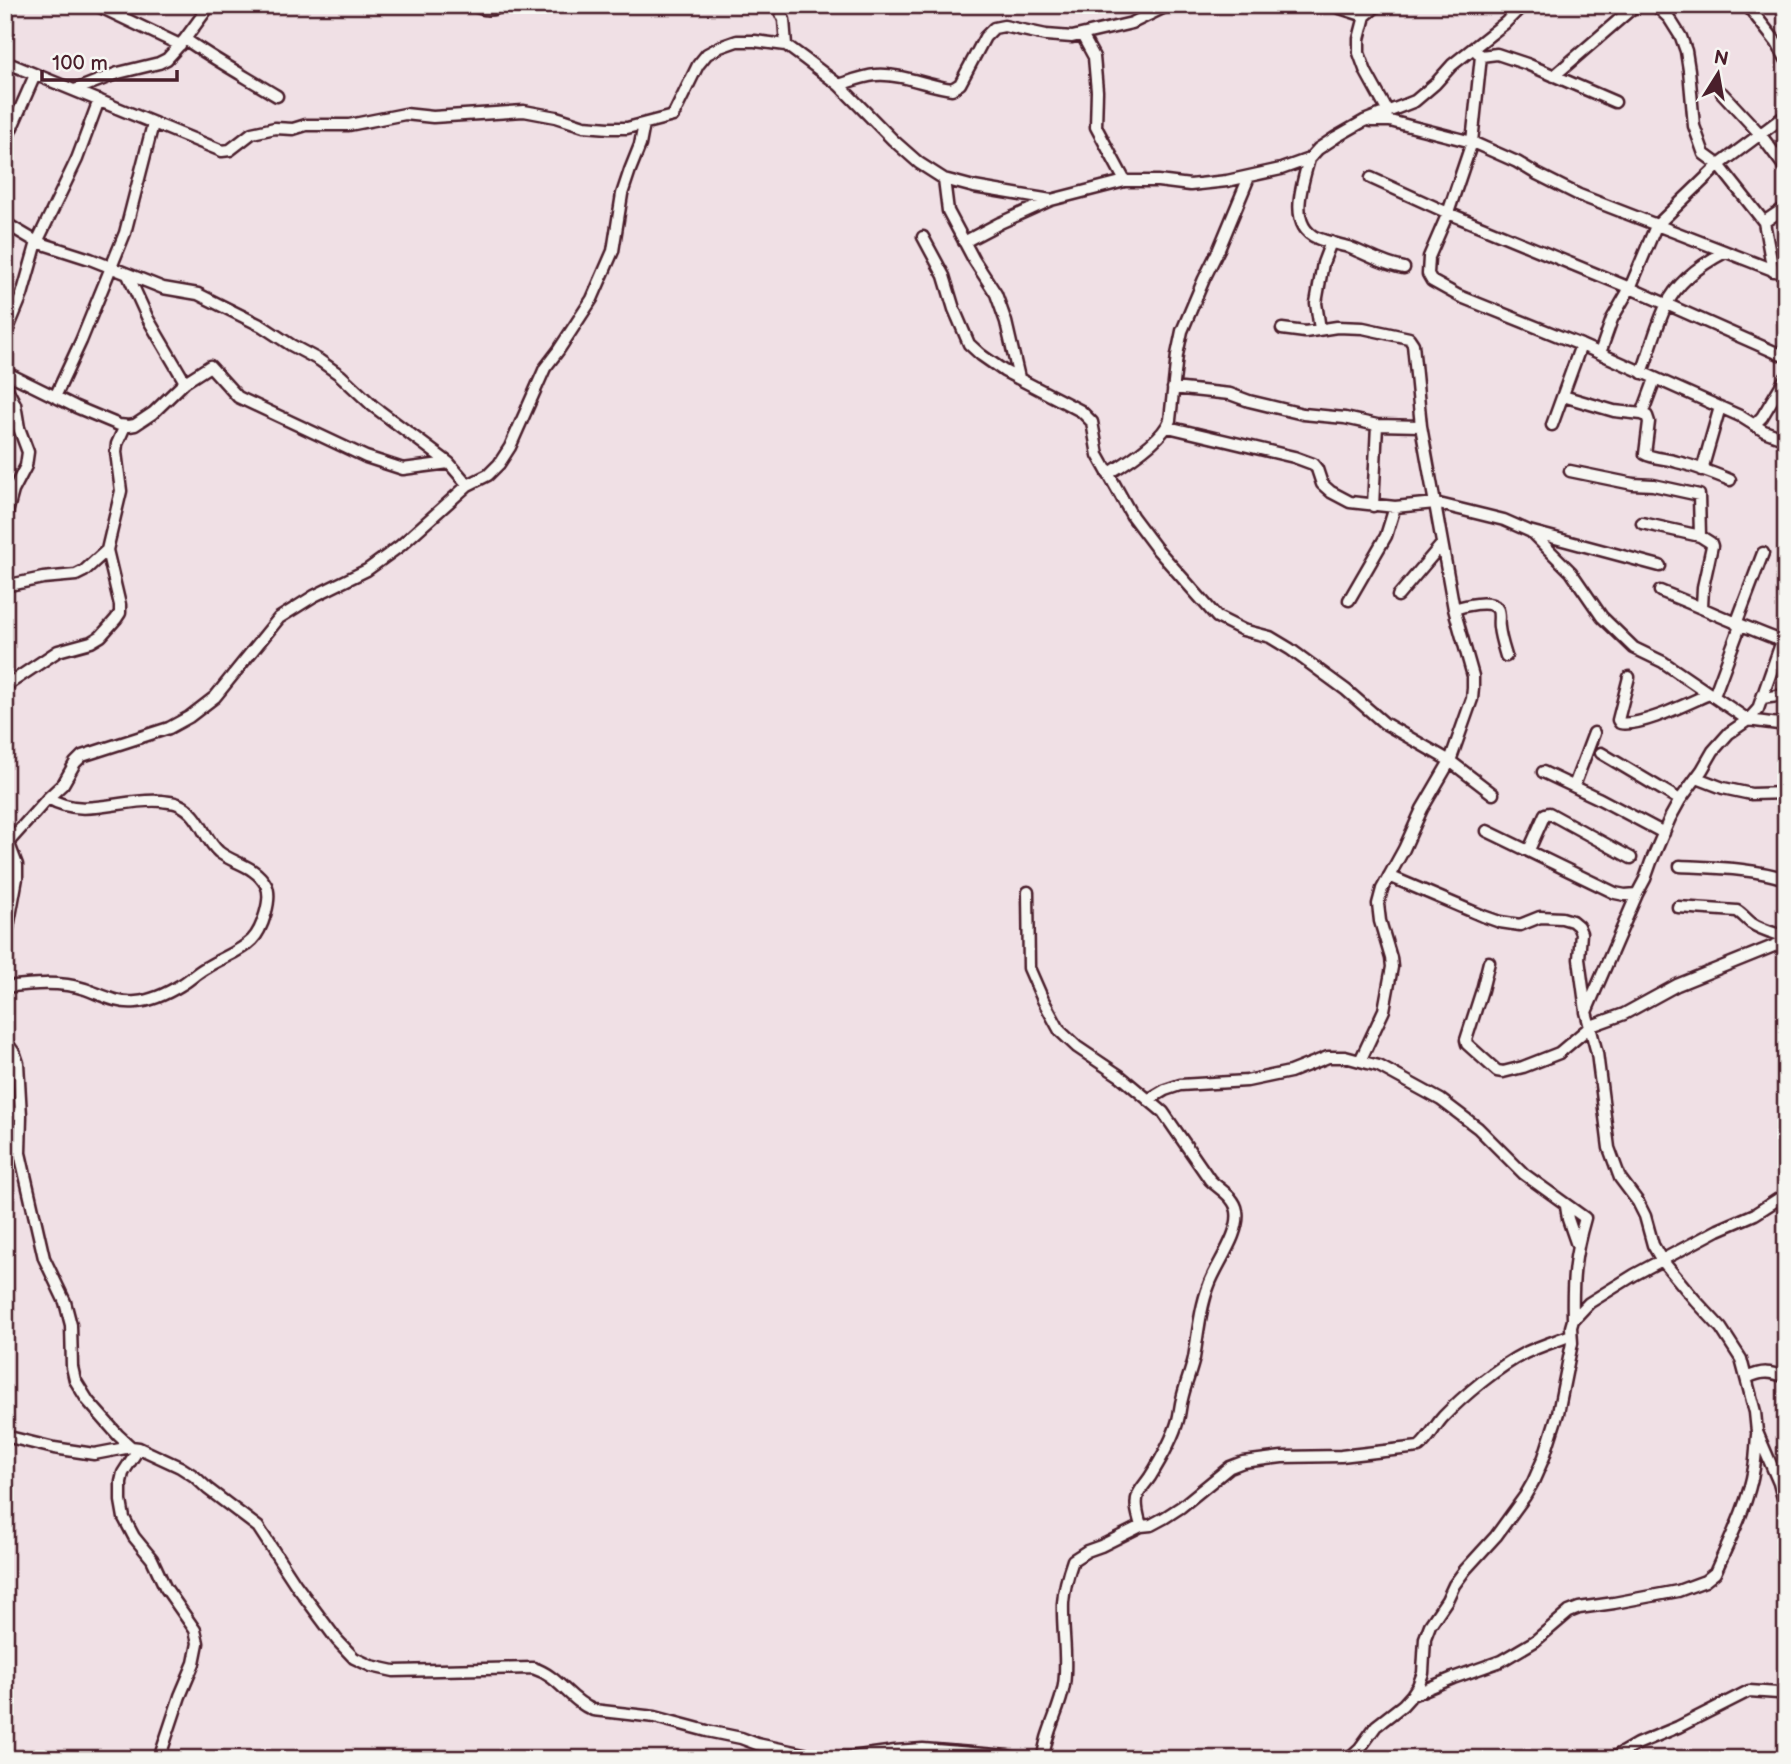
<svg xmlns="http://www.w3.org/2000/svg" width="1791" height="1764" viewBox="0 0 1791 1764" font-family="'Balsamiq Sans',sans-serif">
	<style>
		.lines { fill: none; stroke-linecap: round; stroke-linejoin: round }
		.minor-casing { stroke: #4a1f2b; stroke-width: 15 }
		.minor { stroke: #f6f6f2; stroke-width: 10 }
	</style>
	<rect width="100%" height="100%" fill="#f0e0e5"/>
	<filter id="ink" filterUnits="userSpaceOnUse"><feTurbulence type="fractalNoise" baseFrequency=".0143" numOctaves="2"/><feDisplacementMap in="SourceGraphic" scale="14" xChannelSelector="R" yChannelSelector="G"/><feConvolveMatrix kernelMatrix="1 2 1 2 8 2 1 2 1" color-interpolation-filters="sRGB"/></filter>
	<g filter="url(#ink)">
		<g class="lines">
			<defs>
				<path id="minor" d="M96 5 180 45
					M473 5C483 10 492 12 502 5
					M777 5 784 20 786 45
					M1331 5 1365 16
					M1378 5 1365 16 1359 39V53L1366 72 1388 112
					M1655 5 1669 18 1681 37 1686 51 1689 70 1694 126 1704 154 1719 165 1764 222 1773 271
					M1747 5 1777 43 1786 59
					M1082 35 1094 57 1097 91 1096 127 1125 181
					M185 39C215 60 246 77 277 96
					M1474 49 1481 56 1472 142 1448 213 1429 257 1428 274 1432 281 1459 296 1581 345 1740 416 1764 431 1786 439
					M1481 56 1497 54 1527 64 1615 102
					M5 62 222 151 230 150 252 133 275 128 293 129 306 125H349L405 114 433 117 524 111 556 117 584 126 609 128H627L673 116 698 65 707 54 720 47 737 41H755L786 45 805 59 839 85 893 140 919 163 944 179 974 187 1051 200 1125 181H1158L1190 185 1227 181 1281 169 1309 159 1318 149 1336 137 1364 121 1415 101 1435 84 1452 65 1505 23 1523 5
					M1554 76 1636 5
					M839 85C851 81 863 76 876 75 901 73 927 86 952 89L960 84 985 37 994 28 1004 26 1046 35 1072 37 1132 23 1169 5
					M75 90 118 73 159 63 167 59 185 39 210 5
					M1722 93 1760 134 1786 169
					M1371 121H1390L1472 142 1517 162 1537 174 1579 195 1786 275
					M5 143 35 75
					M1309 159C1303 182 1287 225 1317 238 1327 242 1338 244 1348 247 1367 254 1384 265 1404 268
					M1371 178 1448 213 1630 288 1786 357
					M944 179 948 211 974 260 996 294 1006 322 1019 378
					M1764 222 1786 207
					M5 223 37 242 90 259 163 288 198 294 262 326 291 345 319 360 340 375 373 406 449 463 468 485
					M923 237 944 276 954 309 969 344 981 355 1004 371 1081 411 1092 422 1098 455 1132 516 1156 548 1217 617 1243 630 1270 637 1290 649 1346 690 1384 723 1450 761 1493 794
					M964 242 1000 223 1051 200
					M128 275 148 319 185 382
					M1282 329 1305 332 1337 327 1363 328 1409 338 1413 344 1421 426 1454 609 1473 676V688L1472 699 1450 761 1422 809 1404 849 1382 889 1378 904 1380 921 1391 958 1392 967 1384 1010 1360 1061
					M1320 329 1316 303 1323 263 1331 242
					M5 336 22 295 37 242 77 159 99 100
					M1600 353 1612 319 1630 288 1656 226 1719 165 1786 115
					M5 372 76 407 119 425 129 426 135 425 153 413 185 382 210 366 238 397 366 457 403 469 449 463
					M1642 373C1650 351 1656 327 1666 306 1677 282 1702 264 1725 252
					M5 385 15 404 19 428 28 452 26 466 13 491 5 520
					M1173 388 1230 394 1249 401 1303 414 1345 418 1377 425 1421 426
					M1563 396 1614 411 1642 414 1655 379
					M55 397 81 341 125 233 153 124
					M1642 414 1647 416 1649 422 1645 454C1652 458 1668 459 1677 462 1695 466 1713 473 1730 480
					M1552 425 1581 345
					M1754 425 1762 417 1786 377
					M1168 427 1294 457 1313 464 1317 469 1322 484 1331 492 1350 502 1395 507 1435 503 1504 520 1529 531 1660 566
					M1702 470 1720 407
					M1570 471 1633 484 1653 485 1699 495 1700 536
					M1108 474C1126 463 1163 439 1170 420L1177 355 1182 331 1204 279 1219 249 1249 177
					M1373 506 1377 425
					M1642 523 1700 536 1711 543 1712 546 1703 587 1702 607
					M1532 533 1571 572 1602 617 1634 648 1663 662 1748 720 1786 725
					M5 586 43 578 76 575 84 571 107 550 121 491 116 452 117 444 125 426
					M1660 591C1701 607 1741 626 1782 641L1786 628
					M1398 596 1442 544
					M1349 600 1386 536 1395 507
					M1454 609C1463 606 1492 598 1498 610 1500 615 1498 622 1499 627 1500 637 1503 646 1506 656
					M1736 624 1763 553
					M1629 677 1618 720 1620 723C1641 727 1688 703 1709 694
					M5 683H10L58 651 91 642 101 636 116 619 120 613V605L107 550
					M1714 696 1740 626
					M1762 698 1786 695
					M1601 753 1680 800
					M1543 772 1598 798 1664 833
					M1697 778 1723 788 1751 794 1786 793
					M1574 786 1594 733
					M1487 831 1615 893 1625 895 1637 894 1645 879 1651 862 1670 818 1680 800 1702 770 1713 751 1729 733 1748 720 1758 709 1782 641H1786
					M5 846 48 798 63 784 75 763 82 756 169 728 189 717 215 697 279 618 314 596 367 570 400 546 468 485 488 475 499 464 510 447 545 368 558 351 592 299 613 251 622 194 630 170 640 145 644 124
					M1529 850 1545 814 1549 813 1631 858
					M1680 866C1715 868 1752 868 1786 879
					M1389 876 1483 916 1500 922 1520 925 1540 917 1562 918 1572 921 1578 926 1581 933 1579 959 1586 1011
					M1028 892 1029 968 1043 1000 1060 1031 1077 1047 1120 1076 1163 1112 1210 1180C1219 1189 1235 1197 1237 1211 1241 1233 1216 1265 1209 1285 1200 1308 1198 1334 1194 1358 1191 1372 1185 1385 1182 1399 1180 1406 1180 1413 1178 1420 1173 1438 1160 1461 1150 1477 1146 1483 1140 1489 1138 1495 1134 1505 1139 1517 1141 1526
					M1637 894 1586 1012 1597 1053 1609 1148 1620 1178 1638 1202 1645 1216 1653 1245 1661 1259 1695 1300 1721 1328 1741 1359 1755 1412 1757 1432 1779 1483 1786 1510
					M1678 907 1737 911C1742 914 1746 919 1751 923 1761 930 1774 933 1786 937
					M5 954 7 933 17 878V865L9 844
					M1489 962 1482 990 1466 1040 1467 1044 1497 1071 1503 1072 1523 1067 1559 1053 1591 1026 1624 1014 1677 985 1786 941
					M5 987C32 984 59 981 85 989 102 995 117 1004 136 1002 150 1001 168 993 181 985 190 980 197 972 207 967 221 958 240 952 252 940 262 930 273 898 266 885 255 865 234 864 219 852 203 838 201 814 178 804 173 802 167 802 162 801 123 797 85 820 48 798
					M5 1040 15 1054 18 1063 21 1116 20 1153 44 1258 65 1302 71 1325 72 1367 75 1380 88 1401 118 1435 131 1447
					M1148 1100 1165 1090 1180 1085 1247 1081 1290 1072 1328 1057H1345L1360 1061 1379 1066 1441 1100 1478 1128 1524 1174 1585 1218C1574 1256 1572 1281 1573 1320
					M5 1109 21 1116
					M1566 1206 1568 1219 1577 1245
					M1747 1378C1763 1370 1770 1372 1786 1377
					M5 1436 54 1448 94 1454 131 1447 139 1448 180 1467 194 1476 208 1489 258 1527 296 1585 337 1640 354 1658 371 1666 394 1671 533 1668C559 1676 569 1700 593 1710L655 1717 707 1731 741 1738 757 1744 823 1758H844L895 1751 923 1749 1008 1756 1022 1759
					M139 1448 123 1473 121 1482V1501L124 1518 134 1537 152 1559 165 1587 195 1630 198 1643 194 1663 180 1696 159 1759
					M1412 1695 1453 1678 1501 1661 1535 1641 1569 1612 1579 1608 1614 1603 1678 1591 1705 1581 1715 1573C1730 1539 1748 1505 1754 1468 1756 1457 1756 1446 1757 1435
					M1043 1759C1045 1732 1060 1711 1064 1685 1068 1658 1062 1631 1063 1603 1064 1589 1068 1574 1073 1560L1087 1551 1101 1546 1141 1526 1151 1525 1164 1518 1181 1507 1230 1467 1243 1462 1282 1457 1341 1456 1419 1447C1429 1439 1434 1427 1443 1417 1463 1396 1499 1366 1525 1353 1540 1346 1556 1341 1571 1335
					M1348 1759 1360 1748 1376 1726 1403 1705 1412 1695 1418 1686 1423 1673 1425 1638 1430 1625 1447 1600 1454 1585 1465 1570 1496 1536 1525 1496 1533 1482 1544 1457 1558 1413 1572 1343 1571 1327 1573 1320 1589 1303 1634 1275 1718 1230 1755 1214 1786 1194
					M1611 1759 1637 1744 1678 1727 1749 1691 1778 1693 1786 1697"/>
			</defs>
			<use href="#minor" class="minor-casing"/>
			<use href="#minor" class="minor"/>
		</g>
	</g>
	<rect width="1791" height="1764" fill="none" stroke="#f6f6f2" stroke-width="28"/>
	<rect x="14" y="14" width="1763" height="1736" fill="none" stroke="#4a1f2b" stroke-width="2.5" filter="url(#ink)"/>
	<g transform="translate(1718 74) rotate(11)" stroke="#f6f6f2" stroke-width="5" paint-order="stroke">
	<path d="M0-5L12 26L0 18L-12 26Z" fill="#4a1f2b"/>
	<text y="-10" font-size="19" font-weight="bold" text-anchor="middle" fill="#4a1f2b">N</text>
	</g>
	<path d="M42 70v10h135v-10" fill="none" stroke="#4a1f2b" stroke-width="3.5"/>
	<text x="52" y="70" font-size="21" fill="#4a1f2b" stroke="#f6f6f2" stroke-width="5" paint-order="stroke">100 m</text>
</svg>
